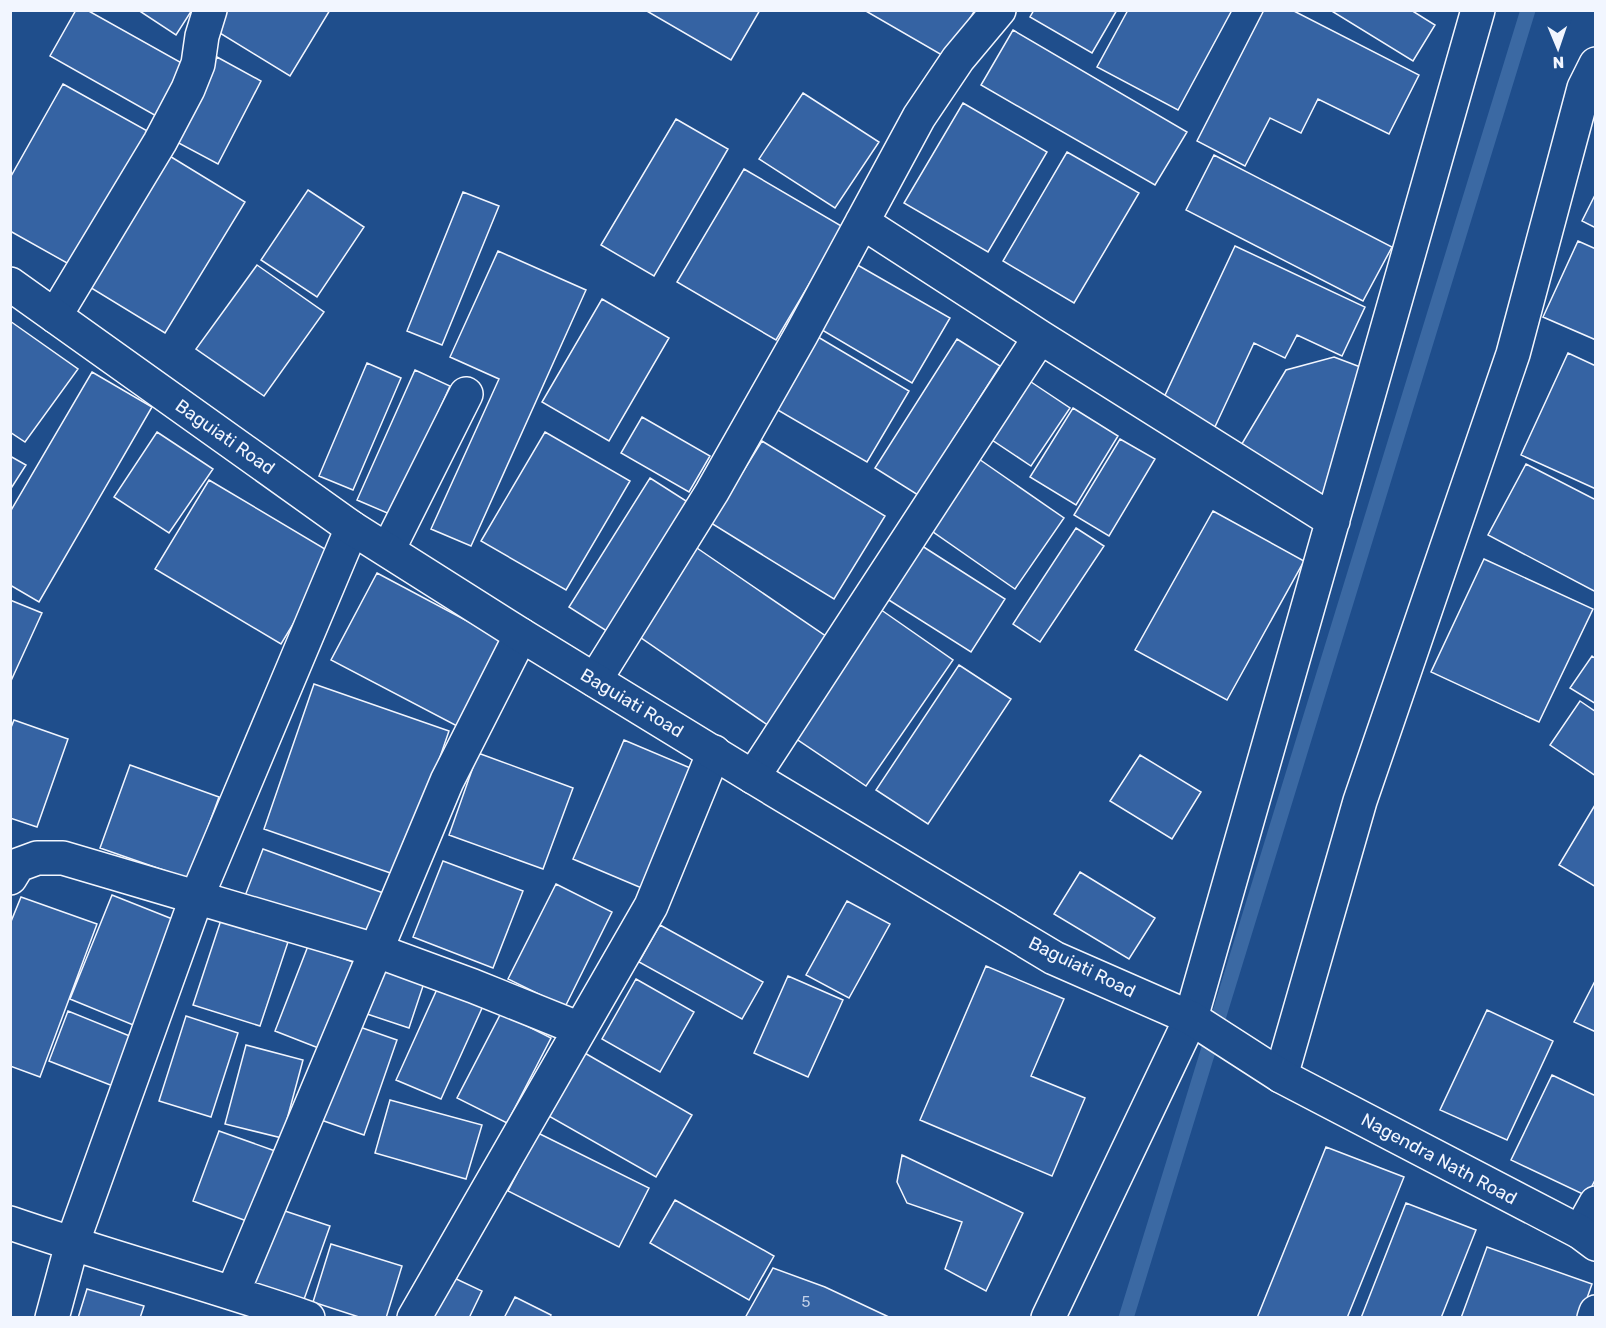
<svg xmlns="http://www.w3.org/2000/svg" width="1606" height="1328" viewBox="0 0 1606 1328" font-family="Rubik,sans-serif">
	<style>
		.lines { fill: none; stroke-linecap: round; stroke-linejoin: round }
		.stream { stroke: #3b69a3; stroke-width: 15 }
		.building { fill: #3563a3; stroke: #f2f6ff; stroke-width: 1.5 }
		.street-casing { stroke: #f2f6ff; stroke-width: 36 }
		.secondary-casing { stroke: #f2f6ff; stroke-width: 36 }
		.street { stroke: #1f4e8c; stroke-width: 33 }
		.secondary { stroke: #1f4e8c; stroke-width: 33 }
		.labels { text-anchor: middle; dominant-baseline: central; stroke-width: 4.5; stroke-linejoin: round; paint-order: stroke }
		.number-label { font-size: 15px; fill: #c3d1e8 }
		.street-label { font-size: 18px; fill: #f2f6ff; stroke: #1f4e8c }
	</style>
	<rect width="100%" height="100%" fill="#1f4e8c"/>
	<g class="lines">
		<path class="stream" d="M1126 1318 1528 10"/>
	</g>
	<path class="building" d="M76 10H87L187 66 158 117 50 56Z
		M138 10H192L176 35Z
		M220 10H330L290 76 210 27Z
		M645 10H760L731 60Z
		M864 10H975L947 58Z
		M1034 10H1117L1092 53 1030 17Z
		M1128 10H1232L1178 110 1097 67Z
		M1264 10H1292L1419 75 1389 134 1318 99 1301 133 1270 118 1245 166 1197 141Z
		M1330 10H1411L1435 25 1413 61Z
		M1013 30 1187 132 1155 185 981 85Z
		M217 57 261 81 218 164 173 140Z
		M63 84 151 133 76 268 10 231V178Z
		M803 93 879 142 835 208 759 159Z
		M963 103 1047 152 988 252 904 203Z
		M676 119 728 149 654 276 601 245Z
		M1067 152 1139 193 1074 303 1003 261Z
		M168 155 245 202 165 333 88 286Z
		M1214 155 1392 247 1363 301 1186 210Z
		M744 169 843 227 776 340 677 282Z
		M308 190 364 227 317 297 261 260Z
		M463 192 499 206 442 345 407 331Z
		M1596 193V228L1582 221Z
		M1578 241 1596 249V340L1543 317Z
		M1235 246 1365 307 1342 356 1297 335 1285 358 1254 343 1213 431 1160 406Z
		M498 251 586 290 471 546 431 529 499 379 450 357Z
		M854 263 950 318 912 383 817 327Z
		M257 265 324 312 264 396 196 349Z
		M602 299 669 338 609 441 542 402Z
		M10 321 78 369 25 442 10 432Z
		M818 337 909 391 867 462 776 409Z
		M957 339 1000 366 918 495 875 468Z
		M1568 353 1596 366V489L1521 455Z
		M1334 357 1363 368 1327 497 1240 447 1286 370Z
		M367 363 401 378 353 490 319 476Z
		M415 370 450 386 392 515 357 500Z
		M92 372 152 407 39 602 10 585V512Z
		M1022 376 1070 408 1031 466 983 434Z
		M1073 408 1118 436 1076 505 1030 477Z
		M642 417 710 456 689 492 621 453Z
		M157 432 213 469 169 533 114 497Z
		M545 432 630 481 566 590 481 541Z
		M1120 439 1155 459 1109 536 1074 515Z
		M762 441 885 516 834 599 711 523Z
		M10 456 26 465 10 490Z
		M976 457 1064 518 1015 589 926 527Z
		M1526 464 1596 500V592L1488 535Z
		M650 478 694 506 613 635 569 607Z
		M209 480 335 555 281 644 155 569Z
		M1213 511 1304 561 1227 700 1135 650Z
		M1076 528 1104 546 1040 642 1013 624Z
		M919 544 1005 599 971 652 884 597Z
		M694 546 833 641 772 728 634 633Z
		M1484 559 1593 609 1539 722 1431 672Z
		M377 573 503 640 457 726 331 660Z
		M10 600 42 613 10 683Z
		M877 607 953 660 866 786 789 734Z
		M1592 656 1596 659V704L1570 688Z
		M959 665 1011 699 928 824 876 790Z
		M314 684 449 731 399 876 264 829Z
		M1580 701 1596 712V776L1550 745Z
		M14 720 68 739 37 827 10 818V730Z
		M624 740 695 770 644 889 573 859Z
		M478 753 573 788 543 869 449 835Z
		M1140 755 1201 792 1172 839 1110 801Z
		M130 765 219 797 189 879 100 848Z
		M1595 805 1596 806V887L1559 865Z
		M263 849 386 894 367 942 245 896Z
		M443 861 523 891 493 968 413 937Z
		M1080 872 1155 918 1129 959 1054 914Z
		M556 884 612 912 565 1007 508 979Z
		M112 895 185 924 143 1029 70 999Z
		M21 897 97 924 40 1077 10 1066V924Z
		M847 901 890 924 849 998 806 975Z
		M221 920 288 942 260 1026 193 1005Z
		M660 925 763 982 742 1019 639 962Z
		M308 946 353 962 321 1049 275 1031Z
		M376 959 426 977 409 1028 358 1011Z
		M986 966 1064 999 1031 1076 1085 1098 1052 1176 920 1120Z
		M788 976 843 1000 808 1077 754 1053Z
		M636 979 694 1012 660 1072 602 1039Z
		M1596 979V1032L1574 1022Z
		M438 987 483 1006 441 1099 396 1080Z
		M1487 1010 1553 1041 1507 1140 1440 1110Z
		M68 1011 137 1039 118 1088 49 1061Z
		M501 1013 551 1038 507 1123 457 1098Z
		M186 1016 238 1033 211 1117 159 1101Z
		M354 1025 397 1040 364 1135 321 1120Z
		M246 1045 303 1060 282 1138 225 1124Z
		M583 1052 692 1115 656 1177 547 1115Z
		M1552 1075 1596 1096V1178L1587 1196 1511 1160Z
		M390 1100 482 1125 466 1179 375 1153Z
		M219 1131 278 1152 252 1223 193 1201Z
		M538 1133 649 1188 619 1247 508 1191Z
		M1326 1147 1404 1177 1347 1318H1257Z
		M902 1155 1023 1213 986 1291 945 1269 962 1222 907 1203 897 1182Z
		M675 1200 774 1256 749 1300 650 1243Z
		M1406 1203 1476 1230 1441 1318H1361Z
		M279 1209 330 1226 302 1305 252 1288Z
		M331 1244 402 1266 386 1318H362L313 1302Z
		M1487 1247 1592 1284 1580 1318H1461Z
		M773 1268 825 1287 891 1318H745Z
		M450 1276 482 1291 469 1318H429Z
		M87 1289 144 1306 140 1318H78Z
		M515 1297 551 1315 550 1318H504Z"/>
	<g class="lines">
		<defs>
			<path id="street" d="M862 222 1040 337 1333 521
				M55 316 160 142 188 89 198 64 202 36 210 10
				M388 550 466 394
				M595 680 712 492 801 335 919 117 958 59 999 10
				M753 777 1040 337
				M10 878 18 865 37 858H63L375 950 473 986 580 1029
				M1281 1076 1360 801 1513 354 1584 88 1596 64
				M10 1223C109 1257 209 1284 308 1318
				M1580 1232 1596 1203
				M233 1292 447 781 521 635
				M52 1318 72 1244 196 899 352 528
				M414 1318 651 906 714 752
				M1048 1318 1191 1018 1478 10
				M1594 1318 1596 1312"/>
			<path id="secondary" d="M10 284 352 528 521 635 753 777 1054 958 1191 1018 1281 1076 1580 1232 1596 1244"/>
		</defs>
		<use href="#street" class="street-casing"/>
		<use href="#secondary" class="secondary-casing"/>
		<use href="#street" class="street"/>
		<use href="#secondary" class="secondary"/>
	</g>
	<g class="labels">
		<g class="number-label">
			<text x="806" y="1302">5</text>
		</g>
		<g class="street-label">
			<text transform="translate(225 437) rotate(35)">Baguiati Road</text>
			<text transform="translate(632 703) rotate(31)">Baguiati Road</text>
			<text transform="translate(1082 967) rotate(26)">Baguiati Road</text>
			<text transform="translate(1439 1159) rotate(28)">Nagendra Nath Road</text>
		</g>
	</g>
	<rect width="1606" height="1328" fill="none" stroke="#f2f6ff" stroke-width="24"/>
	<g transform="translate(1558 48) rotate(178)" stroke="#1f4e8c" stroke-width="4.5" paint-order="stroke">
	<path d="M0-4.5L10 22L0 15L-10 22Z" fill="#f2f6ff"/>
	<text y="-9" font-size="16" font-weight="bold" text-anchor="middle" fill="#f2f6ff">N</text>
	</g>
</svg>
